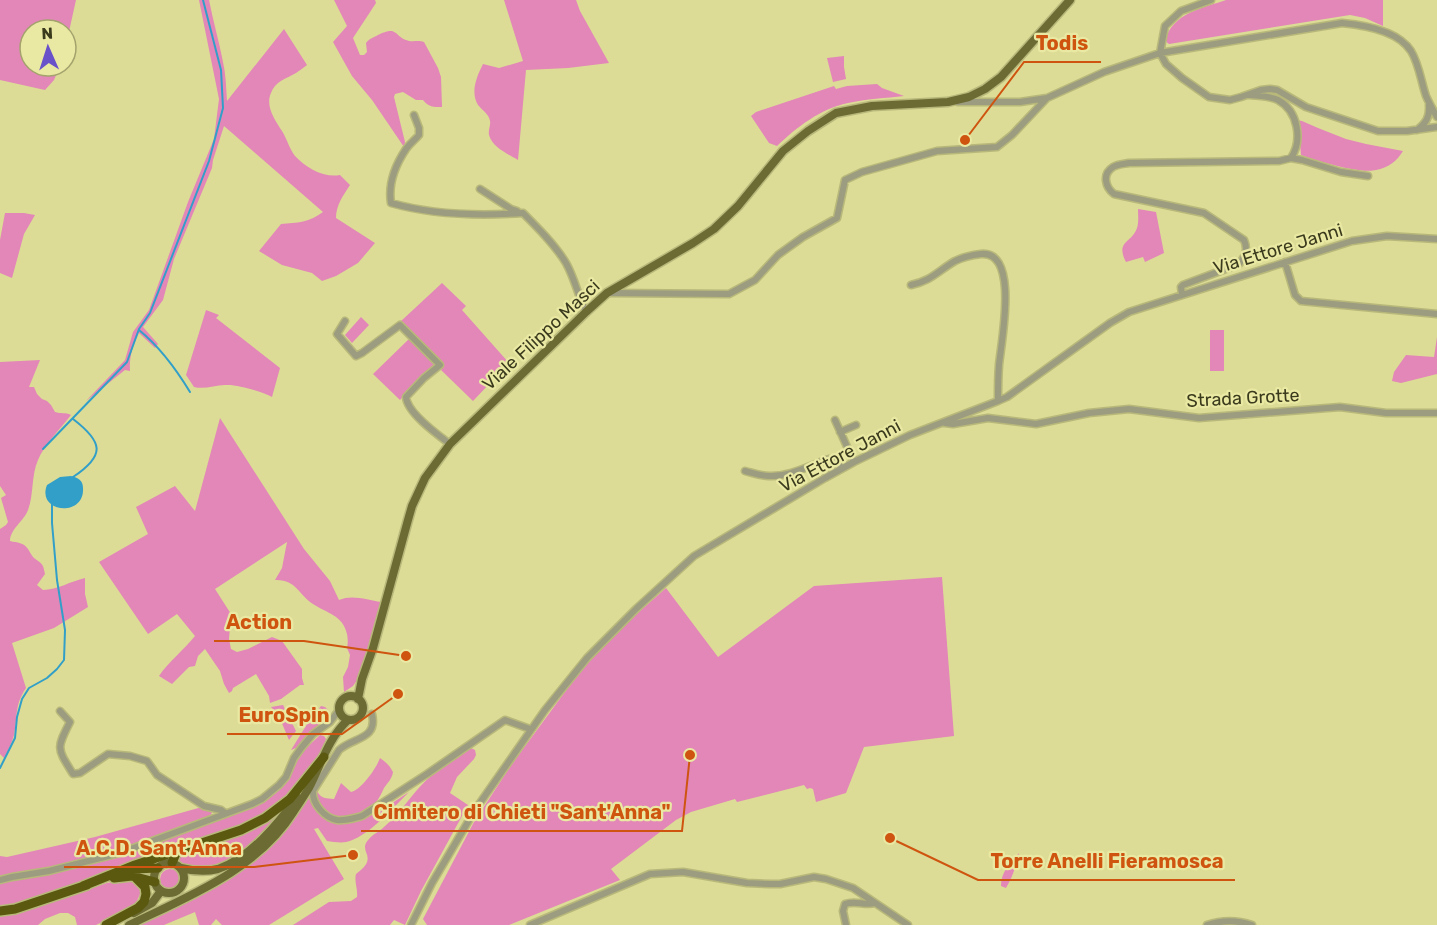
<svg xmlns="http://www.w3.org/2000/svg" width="1437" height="925" viewBox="0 0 1437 925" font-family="Rubik,sans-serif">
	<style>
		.green { fill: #e287b7 }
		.water { fill: #329fc8 }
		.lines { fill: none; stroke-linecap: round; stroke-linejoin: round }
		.stream { stroke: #329fc8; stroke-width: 2 }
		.minor-casing { stroke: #b8b87b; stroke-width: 9 }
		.major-casing { stroke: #b8b87b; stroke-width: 11 }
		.highway-casing { stroke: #b8b87b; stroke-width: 12 }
		.minor { stroke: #9c9c80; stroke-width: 6 }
		.major { stroke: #6c6b33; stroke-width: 8 }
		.highway { stroke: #5b580f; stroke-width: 9 }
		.labels { text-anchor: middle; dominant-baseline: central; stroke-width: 4.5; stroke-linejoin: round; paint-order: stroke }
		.street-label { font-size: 18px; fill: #3a3a1d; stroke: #eae9a3 }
		.leader { fill: none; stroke: #ce540f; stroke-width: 2 }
		.callout-dot { fill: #ce540f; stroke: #eae9a3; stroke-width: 2 }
		.callout-label { font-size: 20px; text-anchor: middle; font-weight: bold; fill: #ce540f; stroke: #eae9a3; stroke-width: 4.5; stroke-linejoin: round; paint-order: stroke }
	</style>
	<rect width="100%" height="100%" fill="#dcdc96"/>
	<path class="green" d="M0 0H76L66 45V30H30V66H60L54 80 45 90 0 80Z
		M199 0H209C213 21 219 41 223 62 226 75 226 88 227 101L284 29 307 65C303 68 299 71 296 73 286 79 275 81 271 93 265 106 275 120 282 131 287 139 289 148 295 156 306 168 324 178 340 175L350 185C343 196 336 205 336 218L375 243 358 263 336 276 322 281 312 273 282 265 259 251 281 224C297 223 310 222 323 212L224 126 213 160 212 168 174 259 163 300 143 327 158 344 155 348 139 333C133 345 129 357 130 371L125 370 86 401 125 360 133 332 149 310 188 202 214 139 219 99Z
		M334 0H375L376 3 353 38 360 55H364L367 52 366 43C370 38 373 38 378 35 399 25 393 37 409 41 415 42 418 40 424 42L438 68 441 77 442 107C434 107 428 107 423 100H416L403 92 395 94 394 97 405 142 404 147 372 100 352 76 333 42 347 26Z
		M504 0H576L580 11 609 63 568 68 526 70 518 160C508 154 492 147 489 135 488 130 491 125 490 121 489 114 482 110 478 105 470 92 477 76 483 64L499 68 523 61Z
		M1226 0H1383V26L1365 18 1350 15 1169 44 1165 41C1172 13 1203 8 1226 0Z
		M844 56V67L846 79 833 82 827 58Z
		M877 84 882 88 904 96C886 98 866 99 848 103 820 109 797 127 777 146L769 143 751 116 756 112 834 86 836 89 847 86Z
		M1296 120 1302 121 1318 128 1346 139 1366 144 1403 151C1397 161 1388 168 1376 170 1360 174 1317 161 1301 155L1299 132Z
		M1138 209 1156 212 1164 253 1145 262 1143 257 1126 262C1115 241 1132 243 1137 228 1139 222 1138 215 1138 209Z
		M5 213H24L35 215 24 234 12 278 0 273V240Z
		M442 283 466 306 462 310 509 363 473 401 441 370 444 366 400 322Z
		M206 310 219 315 216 318 280 368 272 397C263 392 239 385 228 385 216 384 206 390 194 387L186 375Z
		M361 317 369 325 352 343 345 335Z
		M1210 330H1224V371H1210Z
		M1437 337V374L1401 383 1392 381 1394 372 1406 355 1434 357Z
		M410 338 437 364 416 382 400 400 373 374Z
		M40 360 29 387H34L37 394 42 399 47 401 51 405 55 412C61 414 65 412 71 415 61 428 44 445 38 460 31 476 34 494 28 510 24 521 10 529 10 541 18 543 23 542 28 549 30 552 32 556 34 558 42 564 43 563 45 574L37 585 43 590C57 590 71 581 85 578V594L88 607 54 628 12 643 26 688C14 706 18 716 14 735 12 743 8 750 4 758L0 754V529L6 525 8 522 1 498 6 495 0 486V362Z
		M220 418 304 549 330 581 339 600C352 594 368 600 381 602L360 676 353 686 344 692 343 677 348 667 350 655 347 648C348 643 348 640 347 634 343 615 326 613 313 604 298 594 296 579 275 580L282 568 287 542 215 589 231 614 229 639 231 649 237 652 248 649 272 637 282 641 302 669V678L304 685H300L281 699 270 703 269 696 256 674 233 688 232 691 229 693 224 684 220 671 205 649 198 656 195 666 189 667 172 684 159 676C169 661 184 650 195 636L177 614 148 634 99 562 148 534 136 507 175 486 195 511Z
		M942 577 954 736 864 747 846 793 816 802 813 789 810 788 807 789 804 785 737 802 735 799 691 812 676 820 611 869 620 880 509 925H427L423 919 474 822 512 764 584 666 623 626 666 588 718 657 814 586Z
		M283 705 296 731 289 740 281 721 271 707Z
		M321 706 325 707 330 712 329 722 303 745 291 750 309 721Z
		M320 735 324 736 326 739 319 759 290 797 256 821 32 898 9 905H0V856L7 857 95 837 202 807 212 812 209 821 265 799 301 753Z
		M471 748 475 750 476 755 474 759 457 777 450 793 468 805 421 891 405 925 394 920 390 925H293L329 902 351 901 357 897C358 889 354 882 356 874 381 856 356 852 369 839 373 834 379 832 384 827 402 812 414 790 432 775 444 765 458 757 471 748Z
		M380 758C386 762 390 766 393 772 392 779 388 782 384 788 382 792 380 797 377 801 373 806 367 809 361 812 338 824 321 817 315 792L321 781 317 791C321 799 326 798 334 799L341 783 351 792C361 790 376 769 380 758Z
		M312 789V797L331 819 363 818 377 813 409 792C394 807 367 838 346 842 341 843 333 842 327 841L318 828 314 829 344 879 269 925H222L216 919 211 925H199L195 912 164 925H131L229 878Z
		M287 806 272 825 237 857 212 867 184 866 178 861 170 859 164 860 155 865 144 866Z
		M1019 853C1016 866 1013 876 1006 888L1001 886C1001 872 1010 863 1019 853Z
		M160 879a10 10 0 1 1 20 0a10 10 0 1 1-20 0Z
		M127 879C135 882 138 884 141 892L136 903 131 908 96 925H77L75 917 68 913H60L45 919 38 925H0V916L30 909 107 883Z"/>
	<path class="water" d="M71 476C78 478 83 480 83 488 85 518 36 513 47 485L60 477Z"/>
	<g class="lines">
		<path class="stream" d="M139 330C160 347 176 369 190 392
			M73 419C103 442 106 455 73 477
			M43 449 127 362 139 329 150 313 209 161 223 108 221 70 203 0
			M0 768 15 738 17 717 22 699 29 688 47 678 57 669 64 660 65 630 57 580 52 523V504"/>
		<defs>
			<path id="minor" d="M1160 53 1166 64 1182 78 1209 97 1230 100 1241 97 1261 90 1270 89 1277 90 1306 107 1378 131H1407L1437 127
				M1160 53 1165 26 1181 11 1211 0
				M1250 95C1258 96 1270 96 1278 100 1298 111 1303 140 1291 158
				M958 102H1020L1047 98 1104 72 1160 53 1342 23C1364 25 1398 31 1411 51 1419 64 1421 81 1426 96 1429 103 1433 110 1437 117
				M414 115 419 128V135C415 140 410 143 406 149 396 164 388 184 391 203 433 215 480 216 523 213 538 228 555 245 566 263 575 279 578 296 586 312
				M1417 130C1426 123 1430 117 1429 105
				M480 189 511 209 517 211
				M1285 262 1295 295 1301 301 1437 314
				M911 285C931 281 938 271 955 261 963 257 972 255 981 254 1020 250 1001 343 999 365 998 377 998 389 998 401
				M608 293 729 294 755 280 778 255 803 237 837 218 845 180 862 172 937 151 997 147 1012 135 1047 98
				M1182 295 1181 287 1183 285 1239 264C1246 256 1248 249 1244 240L1204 213 1114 194C1105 187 1102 174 1113 167 1118 164 1124 164 1129 163L1279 161 1291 158 1302 160 1341 172 1368 176
				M345 321 337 334 356 356 362 353 400 325 440 365 424 378 406 397C407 413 438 435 450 444
				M835 420 854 462
				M945 423 953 424 988 418 1036 424 1089 413 1129 409 1199 418 1340 407 1386 413H1437
				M840 432 856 425
				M745 471C753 473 761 476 769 476 790 477 810 465 829 459L835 461 842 468
				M60 711 70 722C56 749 57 748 73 774L80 773 108 754 130 756 147 761 157 775 204 806 221 810 225 813
				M372 714C378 740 353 737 339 750L313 791C312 804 325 818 337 820 345 821 354 818 362 816L427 774 505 720 530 729
				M0 880 12 877 49 871 120 853 252 804 262 799 279 785 286 777 294 758 302 747 313 734 330 722 339 710
				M411 925 432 883 475 810 545 710 587 658 637 608 694 556 825 478 854 462 910 435 998 401 1007 397 1110 323 1129 312 1352 241 1387 236 1437 239
				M530 925 650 874 683 872 747 883 770 884H780L814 877 826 879 853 888 908 925
				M846 925 843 911 845 904C856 900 865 906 875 903
				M1207 925C1222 920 1237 920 1252 925"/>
			<path id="major" d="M339 708a12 12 0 1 1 24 0a12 12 0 1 1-24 0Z
				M358 699 362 679 373 648 408 520 412 506 425 478 450 444 586 312 607 293 693 243 714 229 738 206 783 151 808 131 836 113 872 106 948 102 969 97 985 89 1001 77 1070 0
				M154 878a15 15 0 1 1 30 0a15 15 0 1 1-30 0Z
				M181 868C193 871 206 872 218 869 249 859 279 823 297 797
				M134 913 152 903 161 891
				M129 925C189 896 257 870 294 811 299 804 304 796 309 788 321 765 328 738 348 720"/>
			<path id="highway" d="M172 863 177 851
				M133 869 158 868
				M114 878 132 876 155 882
				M83 886 135 865 241 830 265 818 290 799 324 757
				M0 911 15 909 87 885
				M106 925 138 908 144 902 146 894 145 887 135 877"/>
		</defs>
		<use href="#minor" class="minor-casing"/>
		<use href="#major" class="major-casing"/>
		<use href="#highway" class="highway-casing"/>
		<use href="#minor" class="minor"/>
		<use href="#major" class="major"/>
		<use href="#highway" class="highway"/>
	</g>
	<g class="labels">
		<g class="street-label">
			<text transform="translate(1278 249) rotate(-17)">Via Ettore Janni</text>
			<text transform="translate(541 335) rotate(-43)">Viale Filippo Masci</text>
			<text transform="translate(1243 398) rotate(-3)">Strada Grotte</text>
			<text transform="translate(840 456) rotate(-28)">Via Ettore Janni</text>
		</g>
	</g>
	<path class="leader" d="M965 140L1024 62H1101M406 656L304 641H214M398 694L342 734H227M690 755L682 831H361M353 855L254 867H64M890 838L978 880H1235"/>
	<g class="callout-dot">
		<circle cx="965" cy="140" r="6"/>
		<circle cx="406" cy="656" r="6"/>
		<circle cx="398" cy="694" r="6"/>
		<circle cx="690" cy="755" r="6"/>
		<circle cx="353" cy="855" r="6"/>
		<circle cx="890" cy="838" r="6"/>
	</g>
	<g class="callout-label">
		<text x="1062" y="50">Todis</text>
		<text x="259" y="629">Action</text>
		<text x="284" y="722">EuroSpin</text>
		<text x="522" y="819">Cimitero di Chieti "Sant'Anna"</text>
		<text x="159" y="855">A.C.D. Sant'Anna</text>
		<text x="1107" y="868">Torre Anelli Fieramosca</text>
	</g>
	<g transform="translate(48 48) rotate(357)"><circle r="28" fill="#eae9a3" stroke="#a4a36d" stroke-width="1.5"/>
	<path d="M0-4.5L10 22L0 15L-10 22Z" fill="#6951ca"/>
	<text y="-9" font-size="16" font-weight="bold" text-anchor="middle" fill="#3a3a1d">N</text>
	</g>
</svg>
